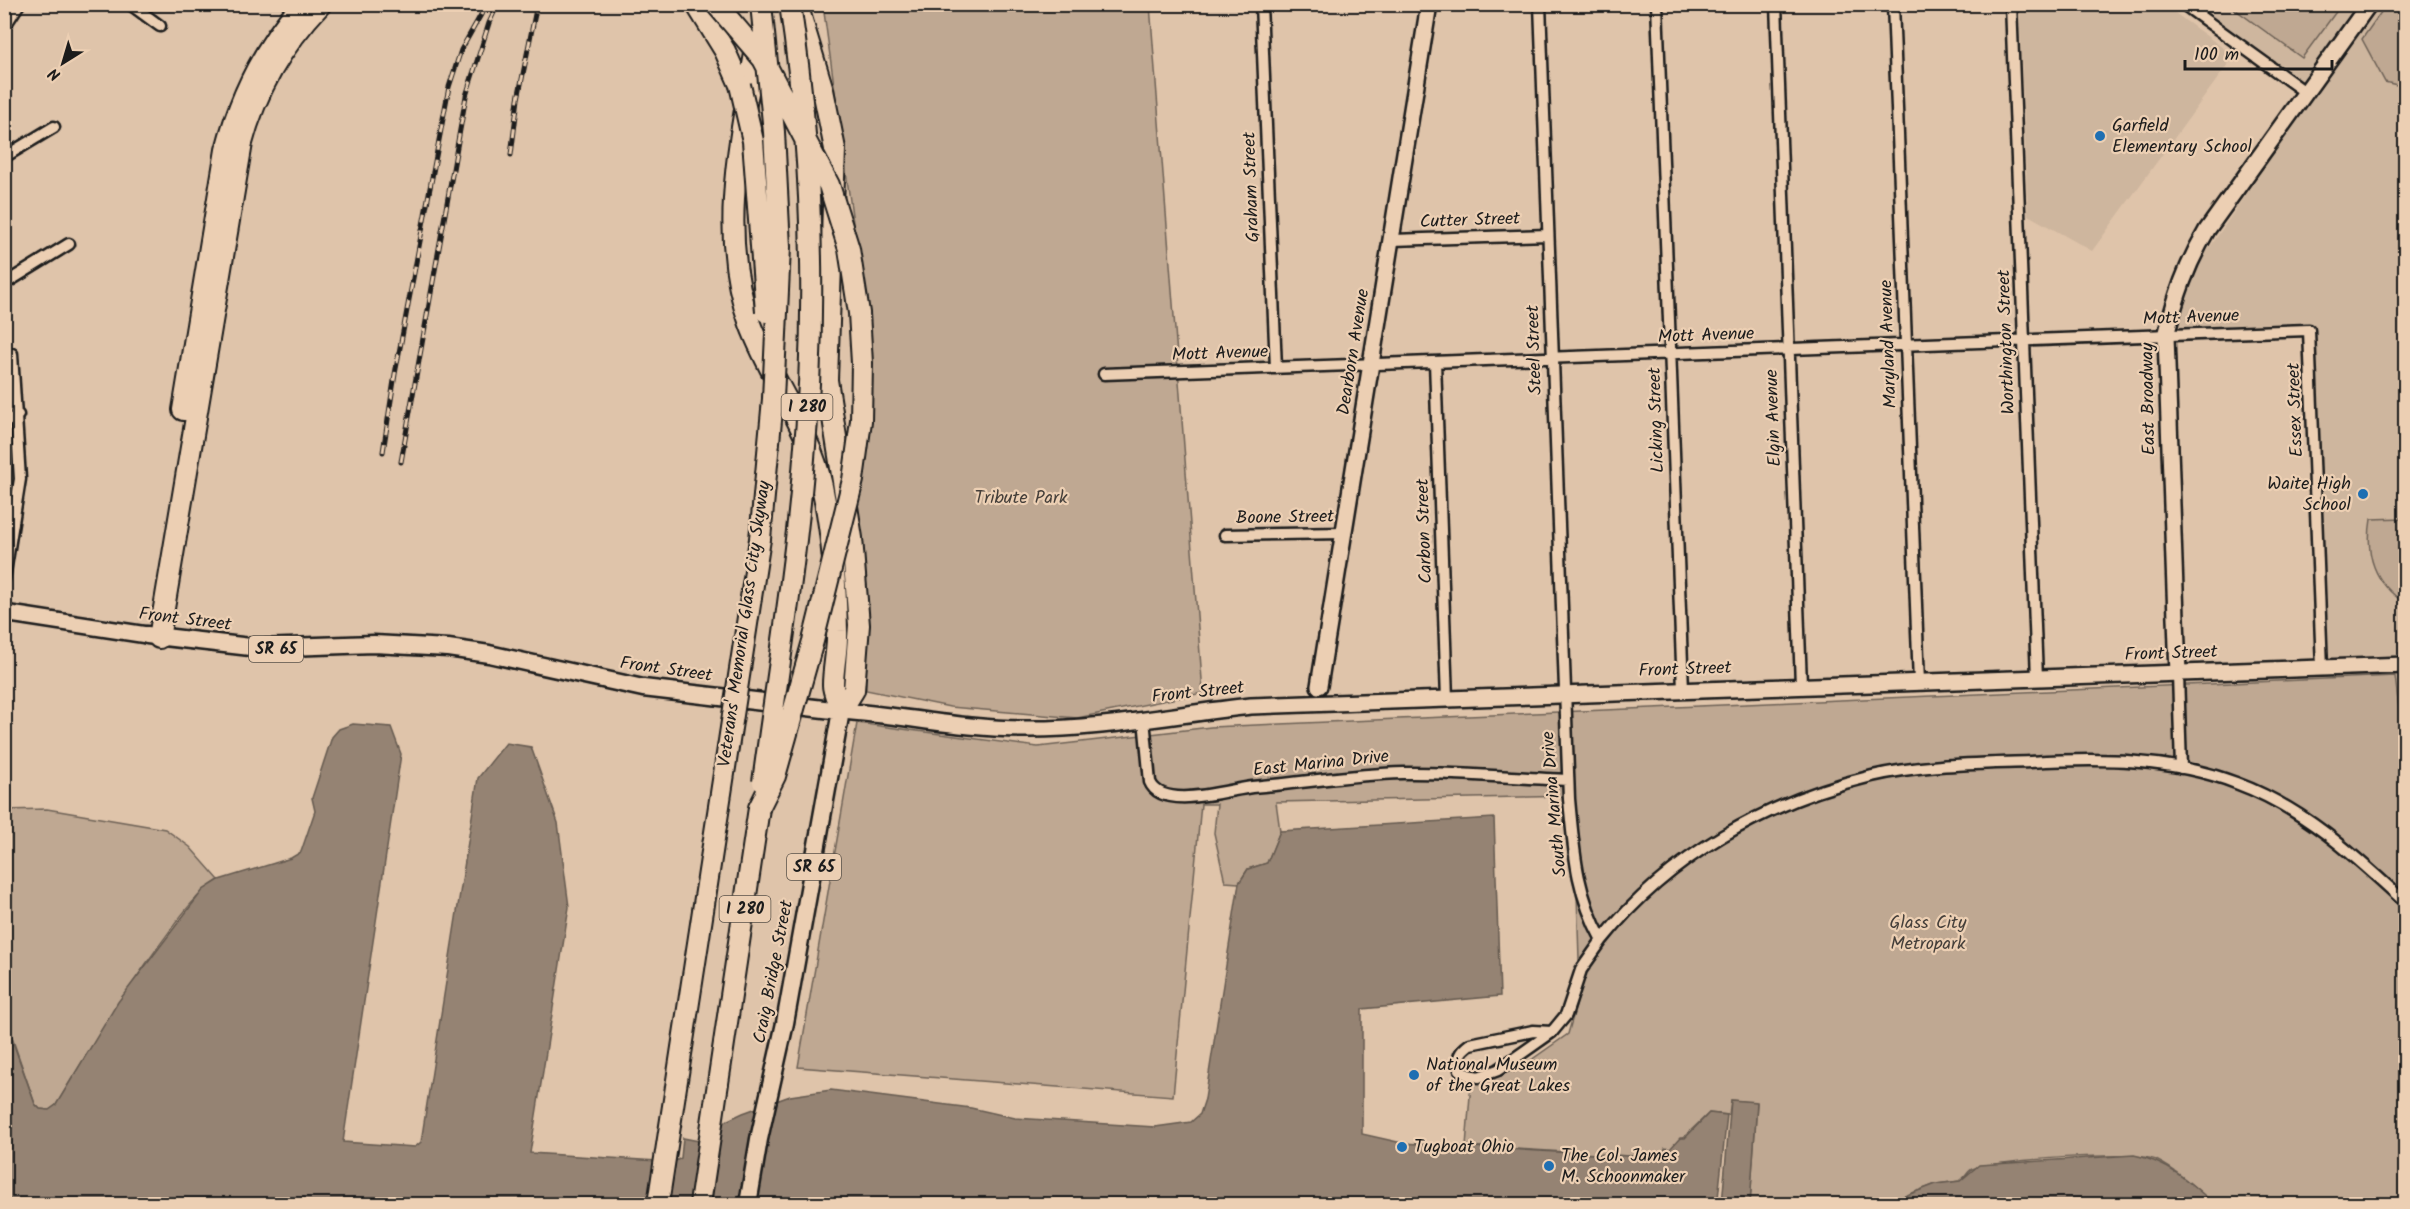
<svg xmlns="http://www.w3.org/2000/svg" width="2410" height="1209" viewBox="0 0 2410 1209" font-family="Kalam,sans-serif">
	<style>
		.built { fill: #ceb69e }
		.green { fill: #bfa892; stroke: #6e6257; stroke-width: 1.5 }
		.water { fill: #958373; stroke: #655a50; stroke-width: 1.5 }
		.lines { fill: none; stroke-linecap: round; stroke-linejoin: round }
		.street-casing { stroke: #1c1c1c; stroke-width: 15 }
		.secondary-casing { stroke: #1c1c1c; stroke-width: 20 }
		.primary-casing { stroke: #1c1c1c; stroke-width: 21 }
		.highway-casing { stroke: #1c1c1c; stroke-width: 24 }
		.street { stroke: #eccfb3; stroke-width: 10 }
		.secondary { stroke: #eccfb3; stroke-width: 15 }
		.primary { stroke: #eccfb3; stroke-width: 16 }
		.highway { stroke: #eccfb3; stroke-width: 20 }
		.rail-casing { stroke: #1c1c1c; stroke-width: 5 }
		.rail { stroke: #eccfb3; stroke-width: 3; stroke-dasharray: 9; stroke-linecap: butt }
		.highway-bridge-casing { stroke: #1c1c1c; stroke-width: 24; stroke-linecap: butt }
		.highway-bridge { stroke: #eccfb3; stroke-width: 20 }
		.poi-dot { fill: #1f6fb2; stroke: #eccfb3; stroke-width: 2 }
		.labels { text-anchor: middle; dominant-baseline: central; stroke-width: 4.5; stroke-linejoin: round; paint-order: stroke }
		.shield { fill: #eccfb3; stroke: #5a5249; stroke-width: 1.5 }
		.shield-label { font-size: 16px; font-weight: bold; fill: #1c1c1c }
		.poi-label { font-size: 18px; fill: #1c1c1c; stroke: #eccfb3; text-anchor: start }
		.street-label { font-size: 18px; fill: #1c1c1c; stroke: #eccfb3 }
		.park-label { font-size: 18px; fill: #453f3a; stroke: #eccfb3 }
	</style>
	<rect width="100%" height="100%" fill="#dfc4aa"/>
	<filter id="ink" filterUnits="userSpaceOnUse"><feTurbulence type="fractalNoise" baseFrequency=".0167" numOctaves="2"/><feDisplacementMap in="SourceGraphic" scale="12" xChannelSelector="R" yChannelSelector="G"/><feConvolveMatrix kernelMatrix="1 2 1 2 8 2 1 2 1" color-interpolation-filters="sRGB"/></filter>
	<g filter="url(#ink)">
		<path class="built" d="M2019 5H2164L2234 56 2092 251 2028 215Z
			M2192 5H2405V768L2395 676 2325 679 2328 660 2313 326 2174 329 2189 278 2316 91Z"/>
		<path class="green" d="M823 5H1150L1203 693 1077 718 950 707 866 690 862 558 854 500 871 353Z
			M2229 5H2341L2302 58Z
			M2386 5H2405V87L2385 82 2362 39Z
			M2405 518H2406L2405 603C2374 583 2365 555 2371 519Z
			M2395 676 2406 768 2405 1204H2214C2196 1188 2178 1171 2156 1160 2135 1150 1996 1160 1972 1169 1968 1171 1965 1178 1960 1181L1936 1184 1884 1204H1750L1757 1103 1731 1100 1729 1115 1709 1113 1662 1158 1466 1146 1471 1083 1488 1081 1504 1070 1514 1072 1568 1034 1580 992 1574 796 1276 802 1280 831 1267 863 1248 869 1239 883 1225 882 1214 833 1217 804H1201L1173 1096 798 1067 857 723 1038 747 1211 727Z
			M47 809 165 829 190 847 219 880C192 896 177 922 158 947 121 998 88 1051 56 1105L49 1110 40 1109 35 1104 5 1017 4 810Z"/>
		<path class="water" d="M353 724 391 727 401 754 343 1142 415 1147 421 1142 478 778 506 743 531 747 558 823 569 907 530 1153 674 1162 681 1158 683 1138 704 1142 713 1127 743 1113 790 1096 831 1090 971 1108 1015 1118 1155 1127 1191 1122 1200 1114 1205 1099 1239 883 1248 869 1267 863 1280 831 1494 818 1500 996 1362 1009V1134L1402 1143 1662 1158 1665 1148 1670 1149 1680 1138H1685L1709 1113 1727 1115 1718 1198 1715 1204H5L4 1017 35 1104 40 1109 49 1110 56 1105 118 1002 203 890 219 880 291 858 301 852 315 811 312 798 332 737 339 729Z
			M1731 1100 1757 1102 1750 1204H1722Z
			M2134 1155C2166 1161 2190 1182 2214 1204H1884L1936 1184 1960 1181 1979 1165Z"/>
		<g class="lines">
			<defs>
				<path id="street" d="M130 4 160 26
					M1261 4 1276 368
					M1540 4 1569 799C1574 852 1576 893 1602 940L1581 970 1566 1015 1552 1032 1498 1070 1479 1077 1468 1075 1460 1070C1457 1057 1459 1052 1470 1044L1533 1031 1552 1032
					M1657 4 1683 690
					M1776 4 1801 685
					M1893 4 1919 683
					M2011 4 2037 678
					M2183 4 2305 92
					M4 27 19 4
					M4 157 54 127
					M1392 240 1548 235
					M4 284 69 244
					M1435 362 1447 699
					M1104 374 2309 330 2322 668
					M4 423 18 415
					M1225 535 1345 533
					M4 579 20 479 12 354
					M2178 674 2181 768
					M1144 719 1150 782C1162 811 1227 790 1252 787 1302 783 1353 774 1403 773 1458 772 1513 778 1568 780
					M1602 940C1669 856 1767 801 1872 776 1923 764 1978 764 2030 762 2099 758 2171 758 2236 783 2304 808 2354 855 2406 903"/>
				<path id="secondary" d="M4 613 147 635
					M2178 674 2166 336C2176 296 2186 266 2207 230L2369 4
					M1319 686 1429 4
					M841 711C902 715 962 729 1023 729 1100 730 1175 714 1251 706L2406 665"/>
				<path id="primary" d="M147 635 259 648 374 644 448 648 489 654 643 688 841 711 785 1023 759 1139 748 1204"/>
				<path id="highway" d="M696 4 725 51 740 85
					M797 4 823 90 835 149 827 380 852 538 859 625 854 690 841 711
					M758 37C742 130 716 232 750 324 770 378 810 430 822 486 832 533 836 583 837 631 838 649 833 667 833 685 833 693 839 703 841 711
					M183 410 226 150C240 95 264 47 302 4
					M760 539 773 399
					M159 638 242 143C256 90 283 44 321 4
					M700 1204 759 808"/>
			</defs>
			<use href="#street" class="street-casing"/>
			<use href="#secondary" class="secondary-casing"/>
			<use href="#primary" class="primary-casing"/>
			<use href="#highway" class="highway-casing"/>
			<use href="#street" class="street"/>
			<use href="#secondary" class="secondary"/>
			<use href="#primary" class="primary"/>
			<use href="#highway" class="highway"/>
			<defs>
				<path id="rail" d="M511 155 518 99 537 4
					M383 452 395 374 449 87 461 50 487 4
					M401 462 466 96 489 23 498 4"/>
			</defs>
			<use href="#rail" class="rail-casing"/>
			<use href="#rail" class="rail"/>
			<defs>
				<path id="highway-bridge" d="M716 4 763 59 829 185 849 249 859 313 862 363 861 421 853 480 813 641 775 776 759 808
					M761 4 774 132 780 247 773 399
					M740 85 753 141 766 312
					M763 782C777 678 794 575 803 471 817 317 813 158 790 4
					M658 1204 760 539"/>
			</defs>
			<use href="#highway-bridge" class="highway-bridge-casing"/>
			<use href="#highway-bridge" class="highway-bridge"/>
		</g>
	</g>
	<g class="poi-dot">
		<circle cx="2100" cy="136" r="6"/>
		<circle cx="2363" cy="494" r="6"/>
		<circle cx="1414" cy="1075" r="6"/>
		<circle cx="1402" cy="1147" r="6"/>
		<circle cx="1549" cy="1166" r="6"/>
	</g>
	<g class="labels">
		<g class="shield">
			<rect x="781.5" y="394" width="51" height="26" rx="4.5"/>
			<rect x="249" y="636" width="54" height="26" rx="4.5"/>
			<rect x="787" y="854" width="54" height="26" rx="4.5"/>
			<rect x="719.5" y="896" width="51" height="26" rx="4.5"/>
		</g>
		<g class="shield-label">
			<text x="807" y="407">I 280</text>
			<text x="276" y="649">SR 65</text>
			<text x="814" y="867">SR 65</text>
			<text x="745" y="909">I 280</text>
		</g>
		<g class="poi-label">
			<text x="2112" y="126">Garfield<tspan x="2112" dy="21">Elementary School</tspan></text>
			<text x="2351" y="484" text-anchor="end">Waite High<tspan x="2351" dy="21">School</tspan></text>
			<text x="1426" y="1065">National Museum<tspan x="1426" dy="21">of the Great Lakes</tspan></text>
			<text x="1414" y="1147">Tugboat Ohio</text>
			<text x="1561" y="1156">The Col. James<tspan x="1561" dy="21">M. Schoonmaker</tspan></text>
		</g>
		<g class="street-label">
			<text transform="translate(1252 187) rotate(-92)">Graham Street</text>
			<text transform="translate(1470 221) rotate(-2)">Cutter Street</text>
			<text transform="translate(2191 318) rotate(-2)">Mott Avenue</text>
			<text transform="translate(1706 336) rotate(-2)">Mott Avenue</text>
			<text transform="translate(2007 342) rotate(-92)">Worthington Street</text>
			<text transform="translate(1889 344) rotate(-92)">Maryland Avenue</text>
			<text transform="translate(1535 350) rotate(-92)">Steel Street</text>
			<text transform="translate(1354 352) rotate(-81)">Dearborn Avenue</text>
			<text transform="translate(1220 354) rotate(-2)">Mott Avenue</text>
			<text transform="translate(2149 399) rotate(-91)">East Broadway</text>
			<text transform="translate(2296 410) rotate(-92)">Essex Street</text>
			<text transform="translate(1774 418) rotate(-92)">Elgin Avenue</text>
			<text transform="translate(1657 420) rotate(-92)">Licking Street</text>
			<text transform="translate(1285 518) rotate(-1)">Boone Street</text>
			<text transform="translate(1425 531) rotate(-92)">Carbon Street</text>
			<text transform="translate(185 620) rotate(7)">Front Street</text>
			<text transform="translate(745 624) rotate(-82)">Veterans' Memorial Glass City Skyway</text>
			<text transform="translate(2171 654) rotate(-2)">Front Street</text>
			<text transform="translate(666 670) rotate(8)">Front Street</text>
			<text transform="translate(1685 670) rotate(-2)">Front Street</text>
			<text transform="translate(1198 693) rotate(-6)">Front Street</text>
			<text transform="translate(1321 764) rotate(-6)">East Marina Drive</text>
			<text transform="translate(1555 804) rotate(-95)">South Marina Drive</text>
			<text transform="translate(774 972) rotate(-79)">Craig Bridge Street</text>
		</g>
		<g class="park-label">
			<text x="1021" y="498">Tribute Park</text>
			<text x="1928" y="923">Glass City<tspan x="1928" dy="21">Metropark</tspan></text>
		</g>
	</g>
	<rect width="2410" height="1209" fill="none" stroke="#eccfb3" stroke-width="24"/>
	<rect x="12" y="12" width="2386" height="1185" fill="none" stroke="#1c1c1c" stroke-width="2" filter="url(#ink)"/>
	<g transform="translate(63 63) rotate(217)" stroke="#eccfb3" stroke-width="4.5" paint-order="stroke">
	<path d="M0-4.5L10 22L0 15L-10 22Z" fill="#1c1c1c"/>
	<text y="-9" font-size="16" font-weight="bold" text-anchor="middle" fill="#1c1c1c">N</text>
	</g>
	<path d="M2185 60v9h147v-9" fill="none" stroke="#1c1c1c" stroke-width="3"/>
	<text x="2194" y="60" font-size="18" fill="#1c1c1c" stroke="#eccfb3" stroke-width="4.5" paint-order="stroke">100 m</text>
</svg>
